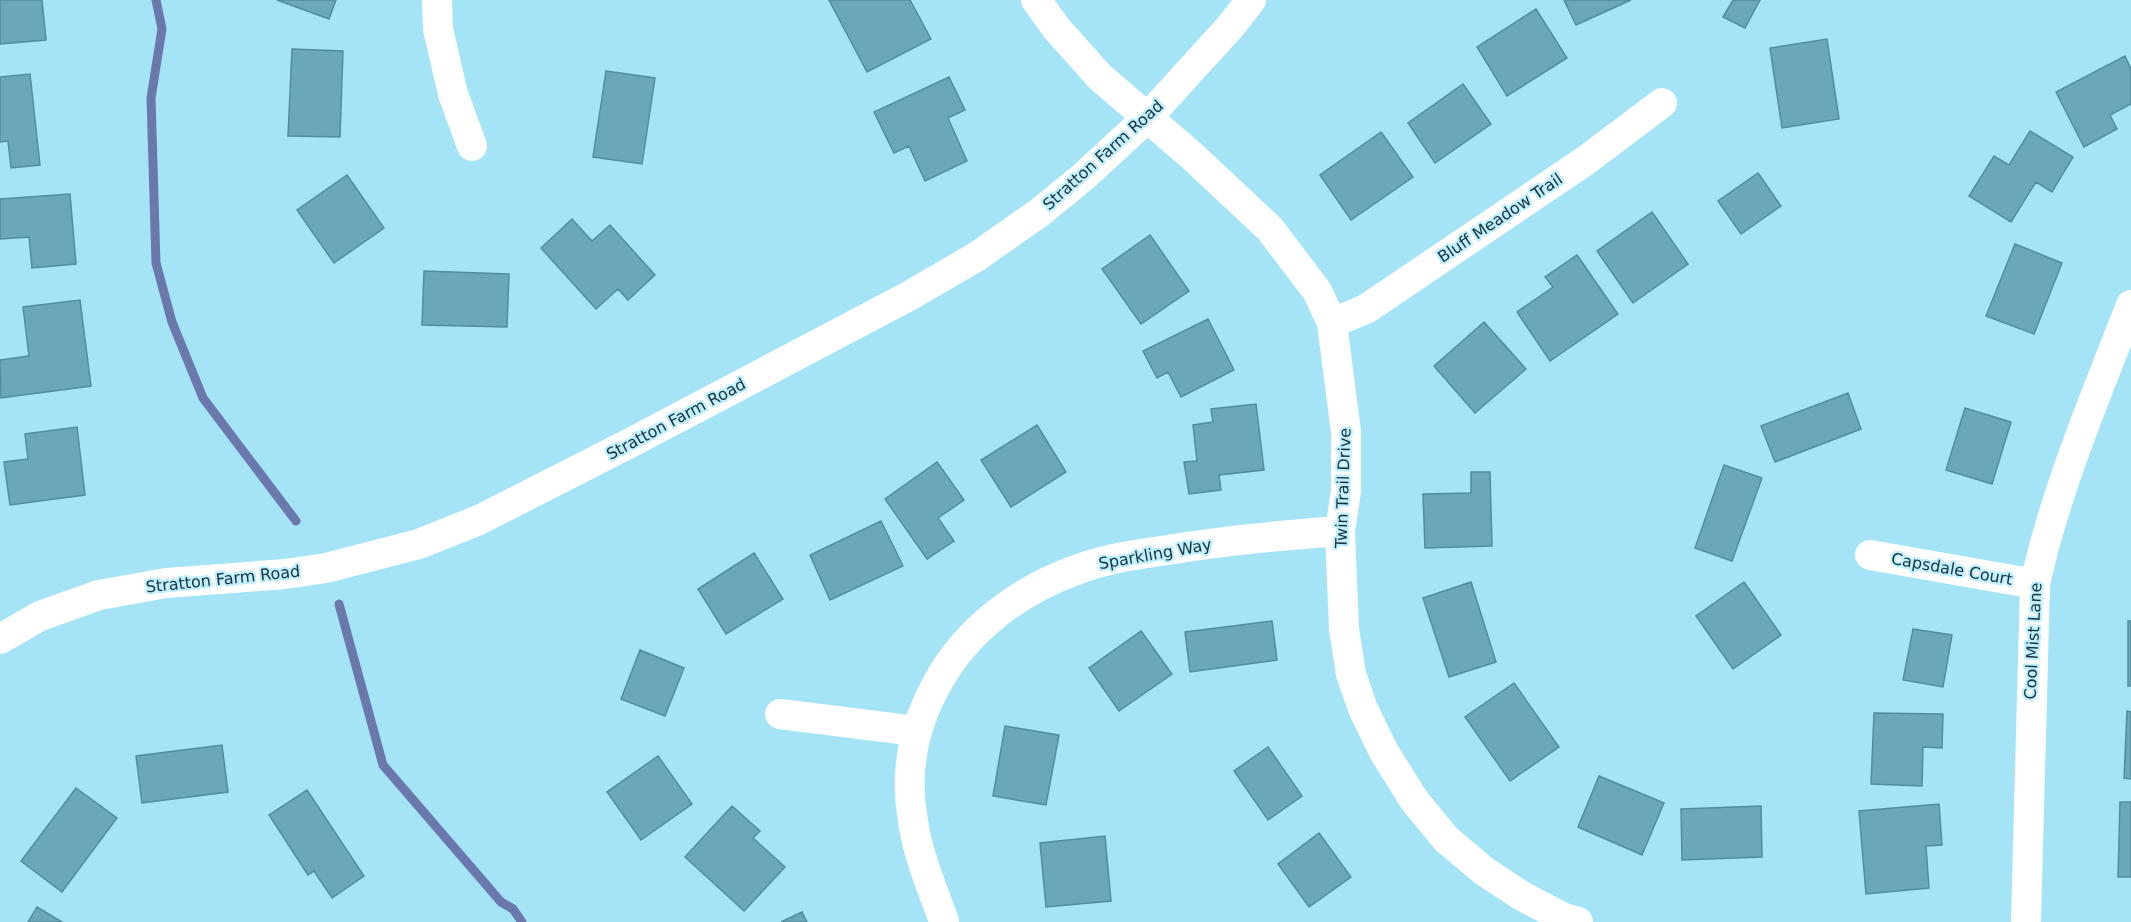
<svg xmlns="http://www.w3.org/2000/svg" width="2131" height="922" viewBox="0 0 2131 922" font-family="'DejaVu Sans',sans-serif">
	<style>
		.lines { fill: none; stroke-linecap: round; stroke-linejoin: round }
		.stream { stroke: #6a78ac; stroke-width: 9 }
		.building { fill: #6aa7b9; stroke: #518d9f; stroke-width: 1.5 }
		.street { stroke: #fff; stroke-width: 30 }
		.labels { text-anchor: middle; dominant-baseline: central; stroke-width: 4.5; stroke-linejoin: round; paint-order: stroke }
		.street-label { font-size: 16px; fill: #1a333b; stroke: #beeffe }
	</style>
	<rect width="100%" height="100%" fill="#a5e4f7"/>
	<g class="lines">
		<path class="stream" d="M156 0 162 29 151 98 156 263 172 322 203 398 296 521
			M339 604 383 765 501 902 513 909 522 922"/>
	</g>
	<path class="building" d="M0 0H42L46 40 0 44Z
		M277 0H336L329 19Z
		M829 0H910L931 39 867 72Z
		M1564 0H1631L1576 25Z
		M1733 0H1760L1745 28 1723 17Z
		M1536 9 1567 58 1507 96 1477 47Z
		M1827 39 1839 119 1782 128 1770 48Z
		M292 49 343 51 340 137 288 136Z
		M2125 56 2131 69V104L2110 115 2117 129 2084 147 2056 92Z
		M606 71 655 78 642 164 593 157Z
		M30 74 40 165 11 168 8 141 0 142V77Z
		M949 77 965 110 948 118 967 161 925 181 909 146 894 153 874 112Z
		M1463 84 1491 124 1435 163 1408 123Z
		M2030 131 2073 157 2052 192 2036 182 2011 222 1969 196 1994 156 2009 165Z
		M1381 132 1413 177 1351 220 1320 175Z
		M1758 173 1781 206 1741 234 1718 201Z
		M347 175 384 228 334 263 297 210Z
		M70 194 76 264 32 268 29 237 0 239V199Z
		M1652 212 1688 264 1633 303 1597 251Z
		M572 219 592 241 610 225 655 275 628 300 618 289 596 309 541 248Z
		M1150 235 1189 291 1141 324 1102 269Z
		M2015 244 2062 263 2034 334 1986 316Z
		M1577 255 1618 314 1550 361 1517 312 1553 287 1545 277Z
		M424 271 509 274 507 327 422 325Z
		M80 300 91 386 1 398 0 360 29 356 23 307Z
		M1208 319 1234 370 1181 397 1168 372 1157 378 1143 351Z
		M1484 322 1526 369 1475 413 1434 366Z
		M1848 393 1861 429 1775 462 1761 426Z
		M1256 404 1264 470 1219 475 1221 490 1189 494 1184 462 1197 461 1193 425 1213 422 1211 409Z
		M1965 408 2011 422 1992 484 1946 470Z
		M1037 425 1066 472 1011 507 981 460Z
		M77 427 85 495 10 505 4 462 28 459 25 434Z
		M937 462 964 500 938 518 954 541 927 559 885 499Z
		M1724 465 1762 478 1732 561 1695 548Z
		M1471 472H1490L1492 546 1425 548 1423 494 1471 493Z
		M881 521 903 566 830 600 810 555Z
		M754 553 783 599 726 634 698 589Z
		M1471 582 1496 662 1449 677 1423 598Z
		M1744 582 1781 635 1733 669 1696 616Z
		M1272 621 1277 660 1190 672 1185 632Z
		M2128 621H2131V686H2128Z
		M1913 629 1952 635 1943 687 1903 680Z
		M1141 631 1172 674 1119 711 1089 668Z
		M640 650 684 668 665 716 621 699Z
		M1514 683 1559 747 1510 781 1465 717Z
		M2127 711 2131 712V779L2124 778Z
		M1874 713 1943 714 1942 748 1923 747 1922 786 1871 784Z
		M1005 726 1059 735 1046 805 993 796Z
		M222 745 228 792 142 803 136 756Z
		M1268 747 1302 796 1268 820 1234 771Z
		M658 756 692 804 641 840 607 792Z
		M1599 776 1664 803 1642 855 1578 827Z
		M76 788 117 818 62 892 21 861Z
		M307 790 364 876 332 898 314 871 308 875 269 815Z
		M2120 802H2131V877H2118Z
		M1939 804 1942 845 1926 846 1929 888 1866 894 1859 811Z
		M732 806 760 831 753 838 785 867 744 911 685 857Z
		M1761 806 1762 857 1682 860 1681 809Z
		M1319 833 1351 877 1309 907 1278 864Z
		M1105 836 1111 901 1046 907 1040 843Z
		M37 907 62 922H28Z
		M802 912 807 922H781Z"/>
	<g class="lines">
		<path class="street" d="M437 0 438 29 453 94 472 146
			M1036 0 1057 29 1100 77 1191 155 1270 229 1317 291 1332 323 1346 432V491L1340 531 1344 629 1351 674 1363 709 1384 752 1414 800 1446 839 1484 871 1522 896 1564 918 1578 922
			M1332 323 1366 309 1585 161 1662 103
			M1870 555 2035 584
			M0 639 40 616 99 595 166 583 285 574 326 568 419 544 479 520 632 442 909 296 976 257 1039 213 1083 177 1147 118 1230 27 1251 0
			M780 714 916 731
			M944 921C932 888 918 856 913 821 904 772 914 724 938 682 967 629 1020 590 1076 570 1107 558 1141 554 1174 549 1229 540 1285 535 1340 531
			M2026 922 2035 584C2056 488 2096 396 2131 305"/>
	</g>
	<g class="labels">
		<g class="street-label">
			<text transform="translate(1103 155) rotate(-42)">Stratton Farm Road</text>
			<text transform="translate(1500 218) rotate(-34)">Bluff Meadow Trail</text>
			<text transform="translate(676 419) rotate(-28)">Stratton Farm Road</text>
			<text transform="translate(1343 488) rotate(-88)">Twin Trail Drive</text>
			<text transform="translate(1155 554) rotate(-10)">Sparkling Way</text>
			<text transform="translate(1952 569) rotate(10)">Capsdale Court</text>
			<text transform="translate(223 579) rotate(-6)">Stratton Farm Road</text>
			<text transform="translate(2033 641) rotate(-87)">Cool Mist Lane</text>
		</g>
	</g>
</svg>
